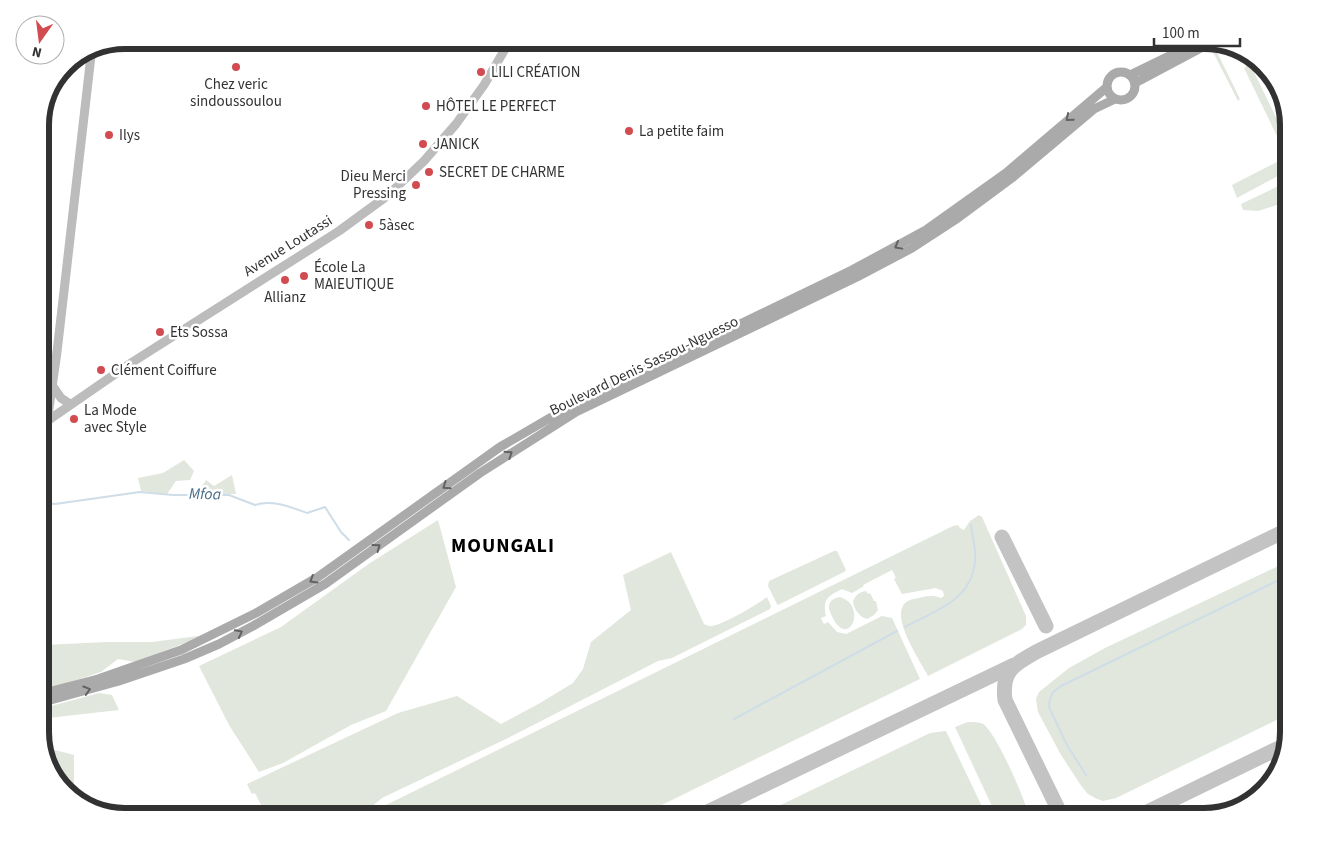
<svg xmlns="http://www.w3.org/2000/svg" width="1329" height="857" viewBox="0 0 1329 857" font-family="'Source Sans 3',sans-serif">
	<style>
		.grass { fill: #e1e7dc }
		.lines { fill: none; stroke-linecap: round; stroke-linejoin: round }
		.stream { stroke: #cedde7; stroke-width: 2 }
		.taxiway { stroke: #c3c3c3; stroke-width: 15 }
		.secondary { stroke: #bcbcbc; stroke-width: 9 }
		.primary { stroke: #aaa; stroke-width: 9 }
		.oneway { stroke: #626262 }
		.poi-dot { fill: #d14b50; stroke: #fff; stroke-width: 2 }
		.labels { text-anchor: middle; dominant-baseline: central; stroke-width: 5; stroke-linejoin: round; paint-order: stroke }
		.poi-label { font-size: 15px; fill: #323232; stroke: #fff; text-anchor: start }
		.street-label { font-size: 15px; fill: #323232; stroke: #fff }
		.water-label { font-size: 16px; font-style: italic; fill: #496e8b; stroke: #fff }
		.district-label { font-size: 20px; font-weight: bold; letter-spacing: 1px; fill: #000; stroke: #fff }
		.rim { fill: none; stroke: #323232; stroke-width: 6 }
	</style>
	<rect width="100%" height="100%" fill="#fff"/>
	<path class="grass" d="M1212 49 1217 52 1240 99 1238 101 1214 54 1207 51Z
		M1248 65 1251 66 1289 144V161L1244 68Z
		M1281 160 1287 171 1237 198 1232 185Z
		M1289 181V201L1258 211 1243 210 1241 204Z
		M184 460 194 471 190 480 176 481 167 494 141 491 138 478 163 473Z
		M232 475 236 494H204L198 492 206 480 214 486Z
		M979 515 982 517 1026 616V625L1022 629 928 676C920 660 881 605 914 599 924 597 931 594 941 598L944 596 943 591 936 588 902 594 894 579 896 578 892 570 863 585 864 586 852 593 842 589C828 596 822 599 826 616L821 618 824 624 828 622 837 632 846 634 882 616 892 618 920 679 637 817H373L386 805 953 526 958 525 960 528 964 530 970 521Z
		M438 520 456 587 386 711 351 725 283 763 259 772 229 725 199 666 281 627 370 563Z
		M834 551H837L846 570 844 572 778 605 777 604 768 586 769 581Z
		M671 552 704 624C706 625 708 626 711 626 721 626 758 604 767 597L771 606 770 609 672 658 658 661 508 738 382 798 369 809 362 817H267L255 793 252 794 247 784 398 713 457 696 501 724 540 703 573 683 583 669 591 642 631 610 623 575Z
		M1289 561V714L1116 798 1103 801 1097 799 1088 794 1082 787 1061 755 1038 712 1036 699 1039 692 1069 668 1105 648Z
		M866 591 868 594 870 593 874 601H876L878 610 874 615 867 619C859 617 854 609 853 601 856 595 859 592 866 591Z
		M840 597C870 606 846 657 829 609 828 601 834 598 840 597Z
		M206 635 135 662 118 659 101 672 40 692V646L44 645 107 642H152Z
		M99 693 112 695 119 710 48 718 40 729V709Z
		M968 722C972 722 979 722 983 724 996 732 1026 801 1029 817H997L955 727Z
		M946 731 987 817H756L930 733Z
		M43 747 74 755V785L80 803 51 775Z
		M1272 782 1246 806 1202 817Z"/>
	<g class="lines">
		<path class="stream" d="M40 502 55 504 140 492 173 495H229L255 505C272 499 291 507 307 513L325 507 341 532 349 540
			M905 627C930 613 965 603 973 572 978 557 973 539 971 525
			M734 719 897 631
			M1086 775 1067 745 1049 707 1050 699 1053 692 1061 686 1289 575"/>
		<path class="taxiway" d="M1002 537 1046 626
			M697 817 1014 665
			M1062 817 1005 700C1001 670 1015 664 1038 651L1289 529
			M1137 817 1285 745"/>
		<path class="secondary" d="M52 385 61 398 70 404
			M47 422 57 352 92 47
			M40 426 131 363 339 231 387 196 424 161 456 124 484 85 508 44"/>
		<path class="primary" d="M1107 86a14 14 0 1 1 28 0a14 14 0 1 1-28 0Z
			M1130 75 1202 40
			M1135 83 1212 42
			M40 694 98 679 181 650 256 613 318 577 500 447 574 404 852 270 926 230 1006 173 1107 87
			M40 703 119 681 184 659 219 644 253 626 325 584 480 473 576 412 857 277 912 248 958 218 1012 178 1094 109 1115 99"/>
	</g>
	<defs><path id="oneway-chevron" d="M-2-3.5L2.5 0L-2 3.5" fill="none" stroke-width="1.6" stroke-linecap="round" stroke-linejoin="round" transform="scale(1.25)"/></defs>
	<g class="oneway">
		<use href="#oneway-chevron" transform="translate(1069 118) rotate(140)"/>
		<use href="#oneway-chevron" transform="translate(898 246) rotate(151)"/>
		<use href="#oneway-chevron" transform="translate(509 454) rotate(-34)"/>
		<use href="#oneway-chevron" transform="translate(446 486) rotate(145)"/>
		<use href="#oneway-chevron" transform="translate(377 547) rotate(-36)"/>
		<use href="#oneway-chevron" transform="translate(313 580) rotate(149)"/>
		<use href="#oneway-chevron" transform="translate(239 633) rotate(-27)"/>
		<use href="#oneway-chevron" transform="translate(87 690) rotate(-16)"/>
	</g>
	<g class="poi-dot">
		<circle cx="236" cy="67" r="5"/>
		<circle cx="481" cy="72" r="5"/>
		<circle cx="426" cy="106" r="5"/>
		<circle cx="629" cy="131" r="5"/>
		<circle cx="109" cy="135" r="5"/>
		<circle cx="423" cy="144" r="5"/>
		<circle cx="429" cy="172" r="5"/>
		<circle cx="416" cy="185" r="5"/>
		<circle cx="369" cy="225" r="5"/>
		<circle cx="304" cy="276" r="5"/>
		<circle cx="285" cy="280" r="5"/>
		<circle cx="160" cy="332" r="5"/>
		<circle cx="101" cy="370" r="5"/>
		<circle cx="74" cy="419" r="5"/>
	</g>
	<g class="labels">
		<g class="poi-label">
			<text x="491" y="72">LILI CRÉATION</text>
			<text x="236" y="84" text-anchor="middle">Chez veric<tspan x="236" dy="17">sindoussoulou</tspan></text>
			<text x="436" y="106">HÔTEL LE PERFECT</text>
			<text x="639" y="131">La petite faim</text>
			<text x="119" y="135">Ilys</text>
			<text x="433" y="144">JANICK</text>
			<text x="439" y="172">SECRET DE CHARME</text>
			<text x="406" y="176" text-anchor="end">Dieu Merci<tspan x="406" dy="17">Pressing</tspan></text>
			<text x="379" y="225">5àsec</text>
			<text x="314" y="267">École La<tspan x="314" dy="17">MAIEUTIQUE</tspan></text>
			<text x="285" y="297" text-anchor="middle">Allianz</text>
			<text x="170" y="332">Ets Sossa</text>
			<text x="111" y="370">Clément Coiffure</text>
			<text x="84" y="410">La Mode<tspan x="84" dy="17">avec Style</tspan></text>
		</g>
		<g class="street-label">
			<text transform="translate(288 246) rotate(-32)">Avenue Loutassi</text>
			<text transform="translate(644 366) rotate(-26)">Boulevard Denis Sassou-Nguesso</text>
		</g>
		<g class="water-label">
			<text transform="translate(205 494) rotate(1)">Mfoa</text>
		</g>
		<g class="district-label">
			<text x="503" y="546">MOUNGALI</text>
		</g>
	</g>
	<path d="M0 0H1329V857H0ZM125 49H1204A76 76 0 0 1 1280 125V732A76 76 0 0 1 1204 808H125A76 76 0 0 1 49 732V125A76 76 0 0 1 125 49Z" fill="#fff" fill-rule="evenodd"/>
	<path class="rim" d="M125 49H1204A76 76 0 0 1 1280 125V732A76 76 0 0 1 1204 808H125A76 76 0 0 1 49 732V125A76 76 0 0 1 125 49Z"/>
	<g transform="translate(40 40) rotate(194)"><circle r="24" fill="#ffffff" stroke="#adadad"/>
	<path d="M0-4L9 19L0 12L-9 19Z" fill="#d14b50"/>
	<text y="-8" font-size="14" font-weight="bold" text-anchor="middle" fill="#323232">N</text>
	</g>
	<path d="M1154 38v8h86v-8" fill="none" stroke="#323232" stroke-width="2.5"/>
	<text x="1162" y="38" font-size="15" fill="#323232" stroke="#ffffff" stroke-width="4" paint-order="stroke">100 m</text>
</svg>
